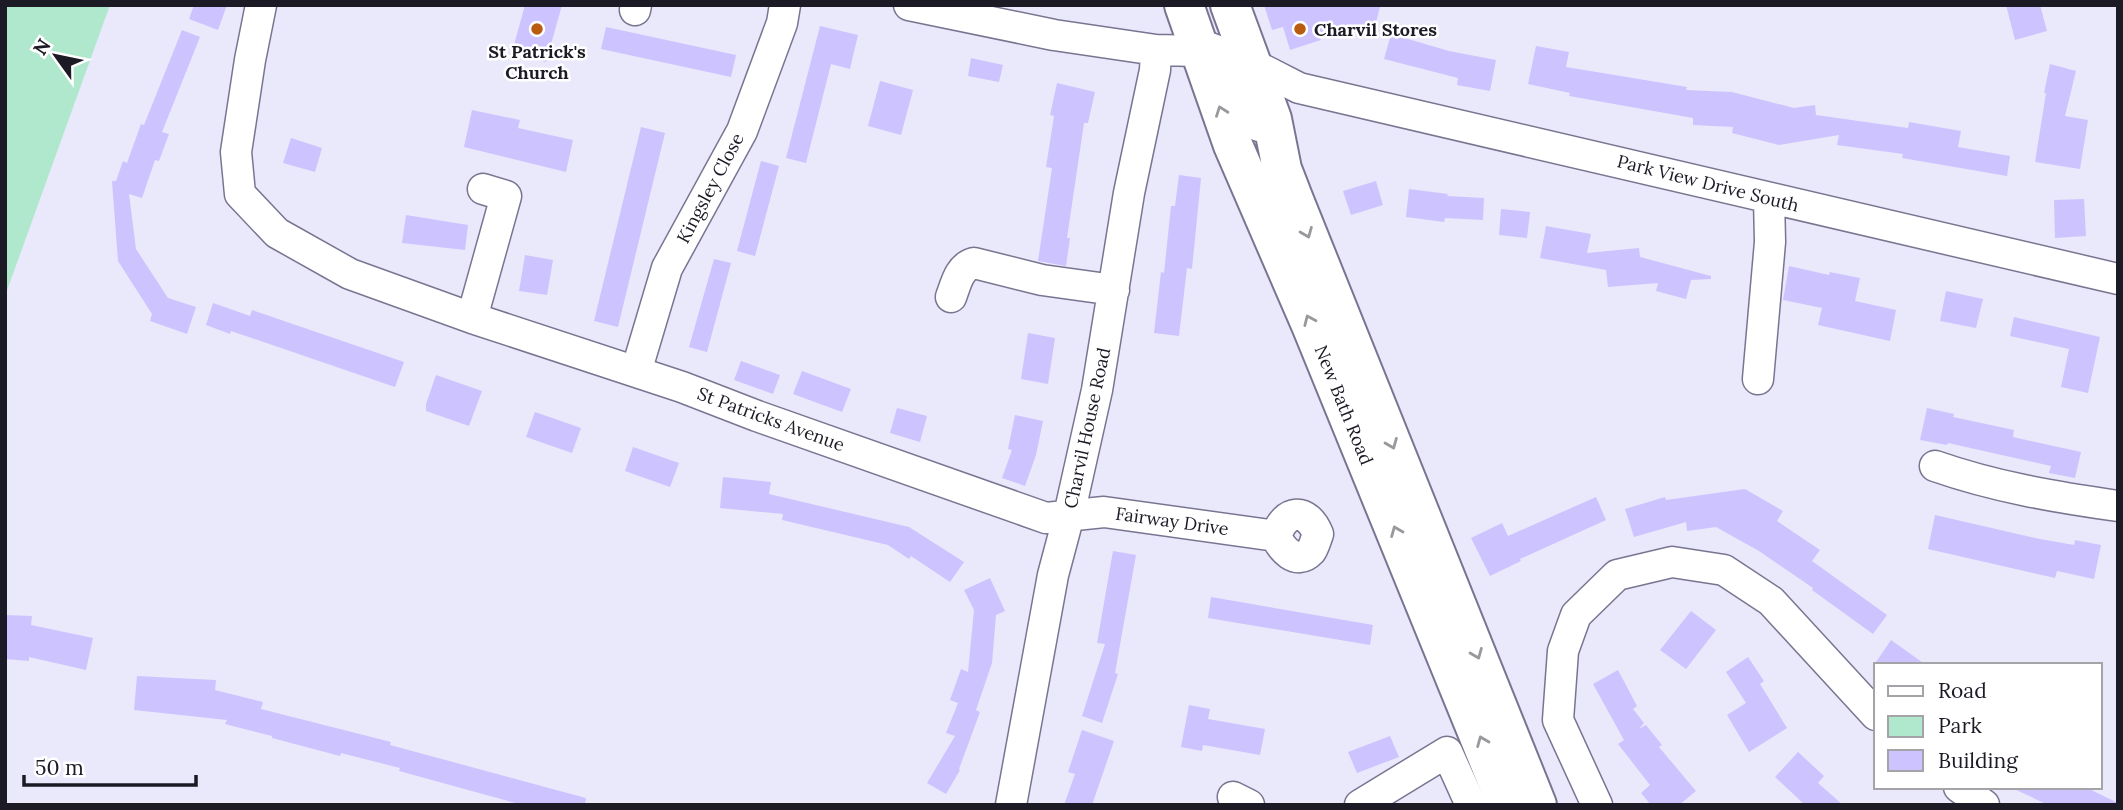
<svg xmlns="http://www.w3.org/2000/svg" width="2123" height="810" viewBox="0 0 2123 810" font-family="Lora,serif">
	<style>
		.green { fill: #b0e8cd }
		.building { fill: #cdc4ff }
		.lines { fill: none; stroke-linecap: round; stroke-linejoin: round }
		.minor-casing { stroke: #797591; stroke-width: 33 }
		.major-casing { stroke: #797591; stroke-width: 42 }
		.minor { stroke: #fff; stroke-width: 30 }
		.major { stroke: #fff; stroke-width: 38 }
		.oneway { stroke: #99989d }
		.poi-dot { fill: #ba5c0f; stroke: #fff; stroke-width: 2.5 }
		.labels { text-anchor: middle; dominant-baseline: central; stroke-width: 5; stroke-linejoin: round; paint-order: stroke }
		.poi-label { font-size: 18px; font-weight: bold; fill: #1c1a25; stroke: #fff; text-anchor: start }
		.street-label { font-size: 18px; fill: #1c1a25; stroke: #fff }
	</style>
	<rect width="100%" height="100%" fill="#eae8fb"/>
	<path class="green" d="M5 5H110L5 296Z"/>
	<path class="building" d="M194 5H227L218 30 189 19Z
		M525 5H562L546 62 512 52Z
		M1264 5H1370L1380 7 1374 31 1360 28 1320 38 1321 40 1290 50 1283 27 1272 30Z
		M2006 5H2040L2047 31 2015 40Z
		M820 26 858 35 850 69 831 64 806 163 786 158Z
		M606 27 736 55 731 77 601 49Z
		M182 30 200 37 162 132 169 134 159 161 155 160 142 198 129 194 136 249 168 298 196 307 187 334 150 321 152 314 118 261 112 181H116L123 161 127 163 141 124 144 125Z
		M1391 34 1449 51 1496 60 1490 91 1457 85 1458 78 1384 59Z
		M1536 46 1569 52 1566 67 1687 87 1686 90 1732 92 1794 108 1815 105 1816 115 1908 128 1909 122 1961 131 1958 147 2010 156 2007 176 1902 158 1903 154 1837 145 1839 135 1779 145 1732 133 1733 127 1693 125V118L1569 96 1570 93 1528 84Z
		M971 58 1003 65 999 82 968 76Z
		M2050 64 2076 71 2065 116 2088 120 2080 169 2035 162 2046 93H2044Z
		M880 81 913 90 901 135 868 126Z
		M1057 83 1095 92 1088 123H1084L1067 238H1070L1066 266 1038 261 1052 168 1046 167 1054 116 1050 115Z
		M472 110 520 120 518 128 573 140 566 172 464 147Z
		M641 127 665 133 618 327 594 321Z
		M291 138 322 148 315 172 283 163Z
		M761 161 779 166 755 256 737 251Z
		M1179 175 1201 178 1192 269 1187 268 1179 336 1154 333 1161 272 1164 273 1171 206H1175Z
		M1376 181 1383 205 1351 215 1343 191Z
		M1409 189 1448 194 1447 196 1484 198 1483 220 1445 218 1444 222 1406 217Z
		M2084 199 2086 236 2055 238 2054 200Z
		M1501 209 1530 212 1527 238 1499 235Z
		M406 215 468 225 465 250 402 243Z
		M1546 226 1591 234 1587 253 1639 248 1640 257 1711 276V279L1691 280 1686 299 1656 291 1658 283 1608 287 1606 270 1540 258Z
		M525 255 553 260 547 295 519 291Z
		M714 259 731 263 707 352 689 347Z
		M1789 266 1829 275 1830 272 1860 278 1855 301 1896 310 1890 341 1818 325 1822 308 1783 300Z
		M1946 291 1983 299 1976 328 1940 321Z
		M213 303 250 316 252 310 404 362 395 387 231 331 230 334 206 325Z
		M2014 317 2100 337 2088 393 2061 387 2069 349 2010 336Z
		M1028 333 1055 338 1048 384 1021 379Z
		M741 361 780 375 773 394 734 380Z
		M802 371 851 389 842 412 793 394Z
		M436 375 482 391 469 426 426 411V404Z
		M897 408 927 416 920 442 890 433Z
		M1927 408 1954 414 1953 417 2014 430 2013 437 2081 452 2075 478 2049 473 2051 466 1948 443 1947 445 1920 440Z
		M535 412 581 428 572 453 526 437Z
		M1015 415 1043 421 1036 455 1025 486 1002 478 1012 450 1008 449Z
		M633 447 679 463 670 487 625 471Z
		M723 477 771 482 769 494 909 527 964 562 950 582 911 556 909 559 888 545 782 520 783 514 720 508Z
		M1745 489 1783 511 1777 521 1820 550 1812 561 1887 615 1873 634 1812 590 1813 588 1759 551 1716 527 1687 531 1686 522 1634 537 1625 509 1665 497 1666 500Z
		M1596 497 1606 520 1520 559 1521 561 1490 576 1471 538 1502 523 1508 536Z
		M1935 515 2040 539 2074 545 2075 540 2101 545 2094 579 2057 571 2055 578 1928 549Z
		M1113 551 1136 555 1115 673 1118 674 1102 723 1082 716 1105 644 1097 643Z
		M990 578 1005 611 996 615 992 663 976 710 980 712 959 769 960 770 946 794 927 783 955 736 946 733 958 703 950 700 961 669 968 672 974 610 964 590Z
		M1211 597 1373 625 1370 645 1208 618Z
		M1691 611 1716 630 1686 669 1660 650Z
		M5 615 32 616 31 625 93 638 86 670 29 657V661L5 659Z
		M1891 640 1926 665H1874Z
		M1748 657 1764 681 1760 684 1787 728 1749 752 1727 715 1746 703 1726 672Z
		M1618 670 1637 706 1633 709 1644 723 1639 729 1646 725 1662 745 1659 747 1696 791 1679 805H1651L1641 793 1650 785 1618 744 1624 740 1593 684Z
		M137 676 216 680 215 690 263 702 261 709 391 742 390 745 586 798 585 805H523L399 771 400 768 341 753 340 756 272 738V736L225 724 227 720 134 710Z
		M1189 705 1210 709 1208 719 1265 729 1260 755 1203 745 1202 751 1181 747Z
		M1082 730 1114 741 1092 805H1064L1075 774 1068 772Z
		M1390 736 1399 757 1357 773 1348 752Z
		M1798 752 1824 776 1818 783 1843 805H1805L1775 777Z
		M2010 787H2085L2118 803V805H2048Z"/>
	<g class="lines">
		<defs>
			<path id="minor" d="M261 5 250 60 236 152 240 194 277 233 350 274 472 318 682 387 757 416 1046 518 1104 512 1276 536C1285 509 1307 507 1318 534 1316 539 1314 547 1311 551 1296 567 1281 548 1276 536
				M909 5 1054 35 1156 50 1199 51 1210 48 1250 63 1299 88 2118 279
				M635 10 636 5
				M1199 52C1229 75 1244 91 1259 126
				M951 297C956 284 959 267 974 263L1042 280 1114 290
				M472 318 506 196 483 189
				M636 372 667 268 742 131 782 23 785 5
				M1758 379 1770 242 1769 198
				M1935 466C1995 487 2055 497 2118 506
				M1959 787 1984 805
				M1233 797 1249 805
				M1011 805 1053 575 1069 515 1097 390 1129 193 1155 70 1156 50
				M1360 805 1447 752 1471 805
				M1597 805 1558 720 1563 651 1576 615 1617 575 1672 562 1724 570 1771 601 1876 715"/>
			<path id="major" d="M1184 5 1233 145 1311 325 1507 805
				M1230 5 1272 119 1282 169 1294 200 1537 805"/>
		</defs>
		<use href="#minor" class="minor-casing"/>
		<use href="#major" class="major-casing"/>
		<use href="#minor" class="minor"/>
		<use href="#major" class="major"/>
	</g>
	<defs><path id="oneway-chevron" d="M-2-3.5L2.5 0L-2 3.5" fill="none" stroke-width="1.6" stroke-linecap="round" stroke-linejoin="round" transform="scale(1.75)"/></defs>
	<g class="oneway">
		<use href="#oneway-chevron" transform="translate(1221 111) rotate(-110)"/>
		<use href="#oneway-chevron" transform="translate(1307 233) rotate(68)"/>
		<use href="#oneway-chevron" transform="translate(1309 320) rotate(-114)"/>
		<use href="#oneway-chevron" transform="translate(1392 444) rotate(68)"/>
		<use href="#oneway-chevron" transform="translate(1396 531) rotate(-112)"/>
		<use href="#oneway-chevron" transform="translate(1477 654) rotate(68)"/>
		<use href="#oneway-chevron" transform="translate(1482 741) rotate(-112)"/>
	</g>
	<g class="poi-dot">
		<circle cx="537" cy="29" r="7"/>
		<circle cx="1300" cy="29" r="7"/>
	</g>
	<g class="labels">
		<g class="poi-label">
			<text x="1314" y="29">Charvil Stores</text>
			<text x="537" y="51" text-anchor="middle">St Patrick's<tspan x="537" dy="21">Church</tspan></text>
		</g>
		<g class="street-label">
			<text transform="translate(1708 183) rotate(14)">Park View Drive South</text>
			<text transform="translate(710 188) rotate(-62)">Kingsley Close</text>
			<text transform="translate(1344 405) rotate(68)">New Bath Road</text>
			<text transform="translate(771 419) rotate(20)">St Patricks Avenue</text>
			<text transform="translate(1087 428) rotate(-78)">Charvil House Road</text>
			<text transform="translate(1172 521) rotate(8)">Fairway Drive</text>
		</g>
	</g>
	<rect width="2123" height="810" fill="none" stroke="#1c1a25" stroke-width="14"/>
	<rect x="1874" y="663" width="228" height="126" fill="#ffffff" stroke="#a4a3a8" stroke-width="2"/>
	<rect x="1888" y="686" width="35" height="10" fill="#ffffff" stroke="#a4a3a8" stroke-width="2"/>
	<text x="1938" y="698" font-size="21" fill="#1c1a25">Road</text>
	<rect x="1888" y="716" width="35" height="21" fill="#b0e8cd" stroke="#a4a3a8" stroke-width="2"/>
	<text x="1938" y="733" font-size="21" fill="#1c1a25">Park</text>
	<rect x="1888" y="750" width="35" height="21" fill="#cdc4ff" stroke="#a4a3a8" stroke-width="2"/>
	<text x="1938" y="768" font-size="21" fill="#1c1a25">Building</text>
	<g transform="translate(56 56) rotate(303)" stroke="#ffffff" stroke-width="5" paint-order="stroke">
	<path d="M0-5L12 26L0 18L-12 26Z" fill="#1c1a25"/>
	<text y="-10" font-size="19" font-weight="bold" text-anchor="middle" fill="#1c1a25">N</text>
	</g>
	<path d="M24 775v10h172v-10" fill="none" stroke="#1c1a25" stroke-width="3.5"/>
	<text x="35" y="775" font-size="21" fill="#1c1a25" stroke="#ffffff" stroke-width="5" paint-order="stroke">50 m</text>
</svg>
